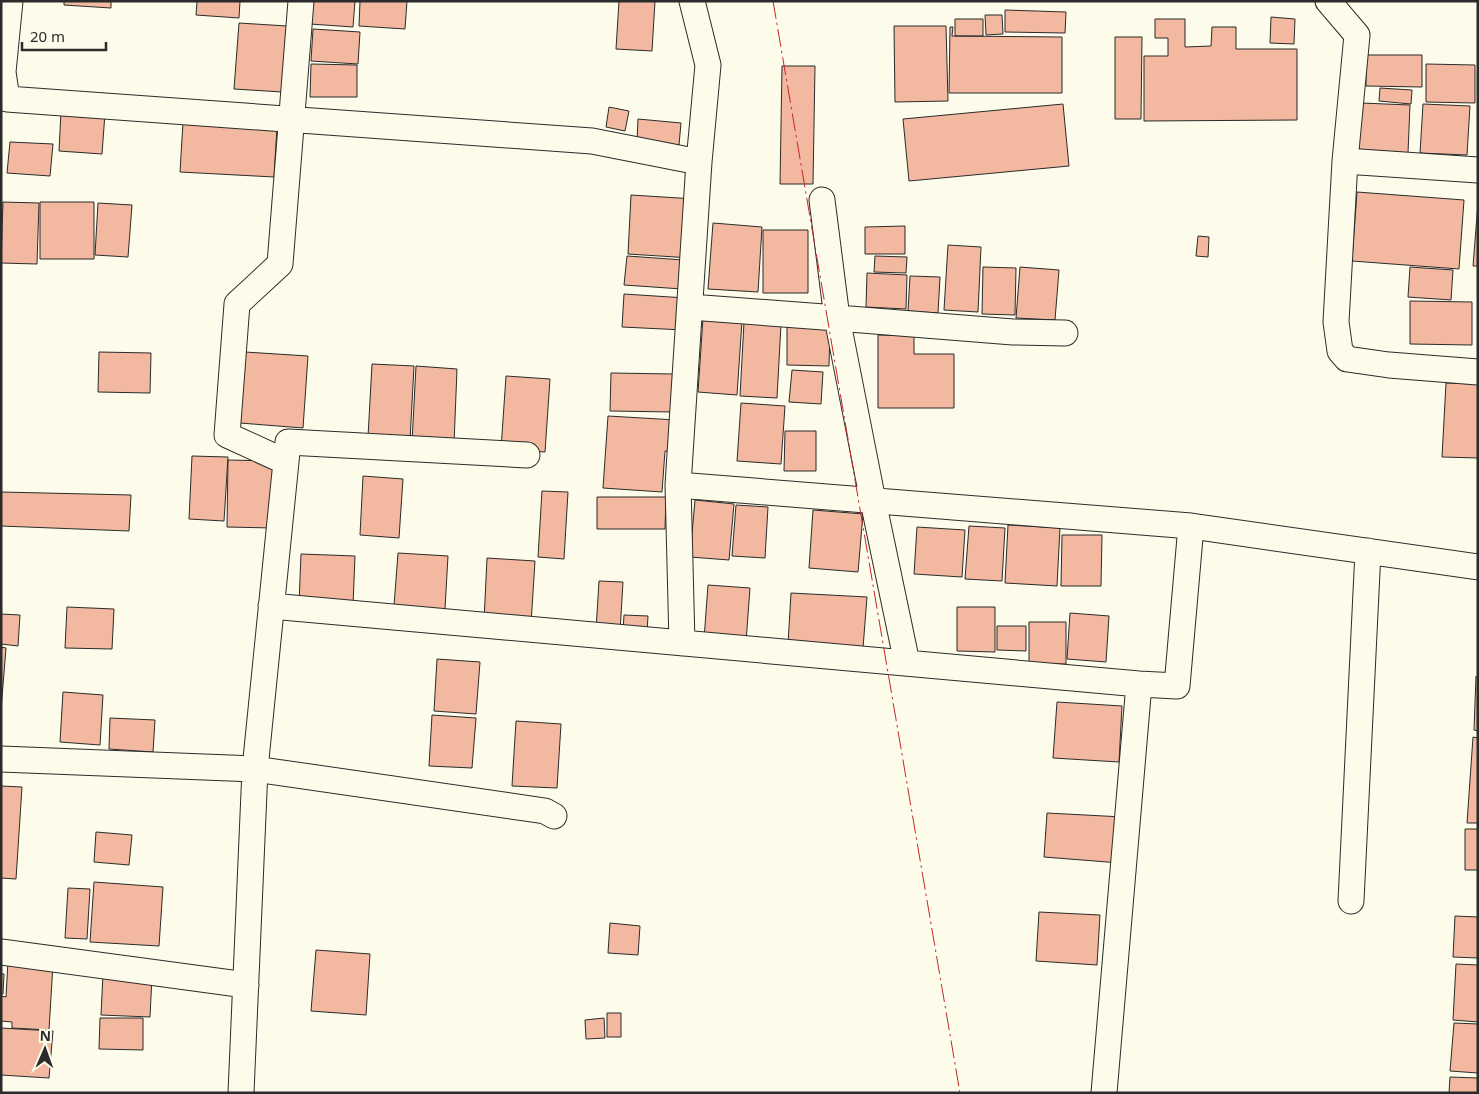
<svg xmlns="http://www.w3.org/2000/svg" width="1479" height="1094" viewBox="0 0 1479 1094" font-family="'Noto Sans',sans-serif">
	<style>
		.building { fill: #f2b8a0; stroke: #2b2b2b }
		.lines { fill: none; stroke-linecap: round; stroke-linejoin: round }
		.street-casing { stroke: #2b2b2b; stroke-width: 27 }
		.street { stroke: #fdfbea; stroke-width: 25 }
		.power { stroke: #c62828; stroke-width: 1; stroke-dasharray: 18 4 2.5 4; stroke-linecap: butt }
	</style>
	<rect width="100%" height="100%" fill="#fdfbea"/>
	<path class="building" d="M64 1H111V8L64 5Z
		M197 1H240L239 18 196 15Z
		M312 1H355L353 27 310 24Z
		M360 1H407L405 29 359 26Z
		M619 1H655L652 51 616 49Z
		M1005 10 1066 12 1065 33 1005 32Z
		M985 15H1002L1003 34 986 35Z
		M1271 17 1295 19 1294 44 1270 43Z
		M955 19H983V36H955Z
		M1155 19H1185V47L1211 46 1212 27H1236V49H1297V120L1144 121V56H1168V38H1155Z
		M239 23 287 26 282 92 234 89Z
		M894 26H946L948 101 895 102Z
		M950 27H953L952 36 1062 37V93H949Z
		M313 29 360 32 358 64 311 61Z
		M1115 37H1142L1141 119H1115Z
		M1366 55H1422V87L1366 86Z
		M311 64 357 65V97H310Z
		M1426 64 1475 65V103L1426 102Z
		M782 66H815L813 184H780Z
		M1380 88 1412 90 1411 104 1379 101Z
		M1361 103 1410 105 1408 153 1358 151Z
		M1063 104 1069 166 909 181 903 119Z
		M1423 104 1470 106 1467 155 1420 153Z
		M609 107 629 111 625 131 606 127Z
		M61 111 105 113 102 154 59 151Z
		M638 119 681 123 679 145 637 141Z
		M183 122 277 127 274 177 180 172Z
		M10 142 53 144 50 176 7 173Z
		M1357 192 1464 200 1459 269 1352 261Z
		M631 195 695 199 691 258 628 254Z
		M3 202 39 203 37 264 1 263Z
		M40 202H94V259H40Z
		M98 203 132 205 128 257 95 255Z
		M1478 203V266H1473Z
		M713 223 762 227 758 292 708 289Z
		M905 226V254H865V227Z
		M763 230H808V293H763Z
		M1198 236 1209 237 1208 257 1196 256Z
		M948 245 981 247 978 312 944 310Z
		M627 256 684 260 682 289 624 285Z
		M875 256 907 257 906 273 874 272Z
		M983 267 1016 268 1015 315 982 314Z
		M1020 267 1059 270 1055 320 1016 318Z
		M1410 267 1453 270 1451 300 1408 297Z
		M867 273 907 275 906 309 866 307Z
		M910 276 940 277 938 313 908 311Z
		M624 294 686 298 684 330 622 327Z
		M1410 301 1472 302V345L1410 344Z
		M703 318 742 321 737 395 698 392Z
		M744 322 781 324 777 398 740 396Z
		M787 327H830L829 366 787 365Z
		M878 335 914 336V354H954V408H878Z
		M99 352 151 353 150 393 98 392Z
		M245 352 308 356 303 428 240 423Z
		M372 364 414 366 410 440 368 437Z
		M416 366 457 369 454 444 412 442Z
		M792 370 823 372 821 404 789 402Z
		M611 373 674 374 673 412 610 411Z
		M506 376 550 379 545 452 501 449Z
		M1446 383 1478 384V458L1442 457Z
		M741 403 785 406 781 464 737 461Z
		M608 416 676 420 674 452 665 451 662 492 603 488Z
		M785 431H816V471H784Z
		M192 456 228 457 224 521 189 519Z
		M228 460 274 461 273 528 227 527Z
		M363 476 403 479 399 538 360 535Z
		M542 491 568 492 564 559 538 557Z
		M1 492 131 495 129 531 1 526Z
		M597 497H666L665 529H597Z
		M695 500 734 504 729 560 690 557Z
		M736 505 768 507 765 558 732 556Z
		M813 510 863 514 858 572 809 568Z
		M1008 525 1060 528 1057 586 1005 583Z
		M969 526 1005 528 1002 581 965 579Z
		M917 527 965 530 962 577 914 574Z
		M1062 535H1102L1101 586H1061Z
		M398 553 448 556 445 609 394 606Z
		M301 554 355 556 353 605 299 603Z
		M487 558 535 561 531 624 484 621Z
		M599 581 623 582 620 632 596 630Z
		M708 585 750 588 746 642 704 639Z
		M791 593 867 597 863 648 788 644Z
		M67 607 114 609 112 649 65 648Z
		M957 607H995V652L957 651Z
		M1070 613 1109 616 1106 662 1067 659Z
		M1 614 20 615 18 646 1 644Z
		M624 615 648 616 647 632 623 631Z
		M1029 622H1066V664H1029Z
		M997 626H1026V651L997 650Z
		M1 647 6 648 1 710Z
		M437 659 480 662 476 714 434 711Z
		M1476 676 1478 677V731L1474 730Z
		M63 692 103 695 100 745 60 742Z
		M1057 702 1122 706 1119 762 1053 758Z
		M432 715 476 718 472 768 429 766Z
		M110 718 155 720 153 752 109 749Z
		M516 721 561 724 557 788 512 786Z
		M1473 737 1478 738V823H1467Z
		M1 786 22 787 16 879 1 878Z
		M1047 813 1123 817 1120 863 1044 857Z
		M1465 829H1478V870H1465Z
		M96 832 132 835 129 865 94 862Z
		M94 882 163 887 159 946 90 942Z
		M68 888 90 889 87 939 65 938Z
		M1039 912 1100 915 1097 965 1036 961Z
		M1455 916 1478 917V958L1453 957Z
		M610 923 640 926 638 955 608 953Z
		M316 950 370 954 366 1015 311 1011Z
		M8 961 53 964 49 1030 12 1028V1022L1 1021V996L6 997Z
		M1456 964 1478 965V1022L1453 1020Z
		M1 974H4L3 994H1Z
		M103 974 152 976 150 1017 101 1015Z
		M607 1013H621V1037H607Z
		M100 1018H143V1050L99 1049Z
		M604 1018 605 1038 586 1039 585 1020Z
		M1454 1023 1478 1024V1073L1450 1071Z
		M1 1028 53 1031 49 1078 1 1075Z
		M1450 1077 1478 1078V1093H1449Z"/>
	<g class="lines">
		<defs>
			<path id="street" d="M10 1 3 72 7 99 592 141 699 162
				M692 1 708 65 699 162 678 485 1191 526
				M1328 1 1357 35 1345 161 1478 170
				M1345 161 1336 322 1340 351 1347 359 1389 365 1478 372
				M822 200 837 318 1013 332 1065 333
				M690 307 837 318 873 501 907 663
				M286 462 227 435 237 304 280 264 301 1
				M678 485 682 643
				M271 606 1139 684 1177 686 1191 526 1478 567
				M1 759 255 769 545 811 554 816
				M1351 901 1368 551
				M1 952 246 985
				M241 1093 255 769 288 442 527 455
				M1104 1093 1139 684"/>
		</defs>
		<use href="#street" class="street-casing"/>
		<use href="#street" class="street"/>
		<path class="power" d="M773 1 960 1093"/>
	</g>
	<rect width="1479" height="1094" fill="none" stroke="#2b2b2b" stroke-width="5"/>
	<g transform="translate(45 1049) rotate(2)" stroke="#fdfbea" stroke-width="4" paint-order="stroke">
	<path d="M0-4L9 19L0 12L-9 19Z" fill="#2b2b2b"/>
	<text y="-8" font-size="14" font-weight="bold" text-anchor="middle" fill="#2b2b2b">N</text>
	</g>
	<path d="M22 42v8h84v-8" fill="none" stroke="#2b2b2b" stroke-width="2.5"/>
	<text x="30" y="42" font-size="15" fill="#2b2b2b" stroke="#fdfbea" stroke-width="4" paint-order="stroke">20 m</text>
</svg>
